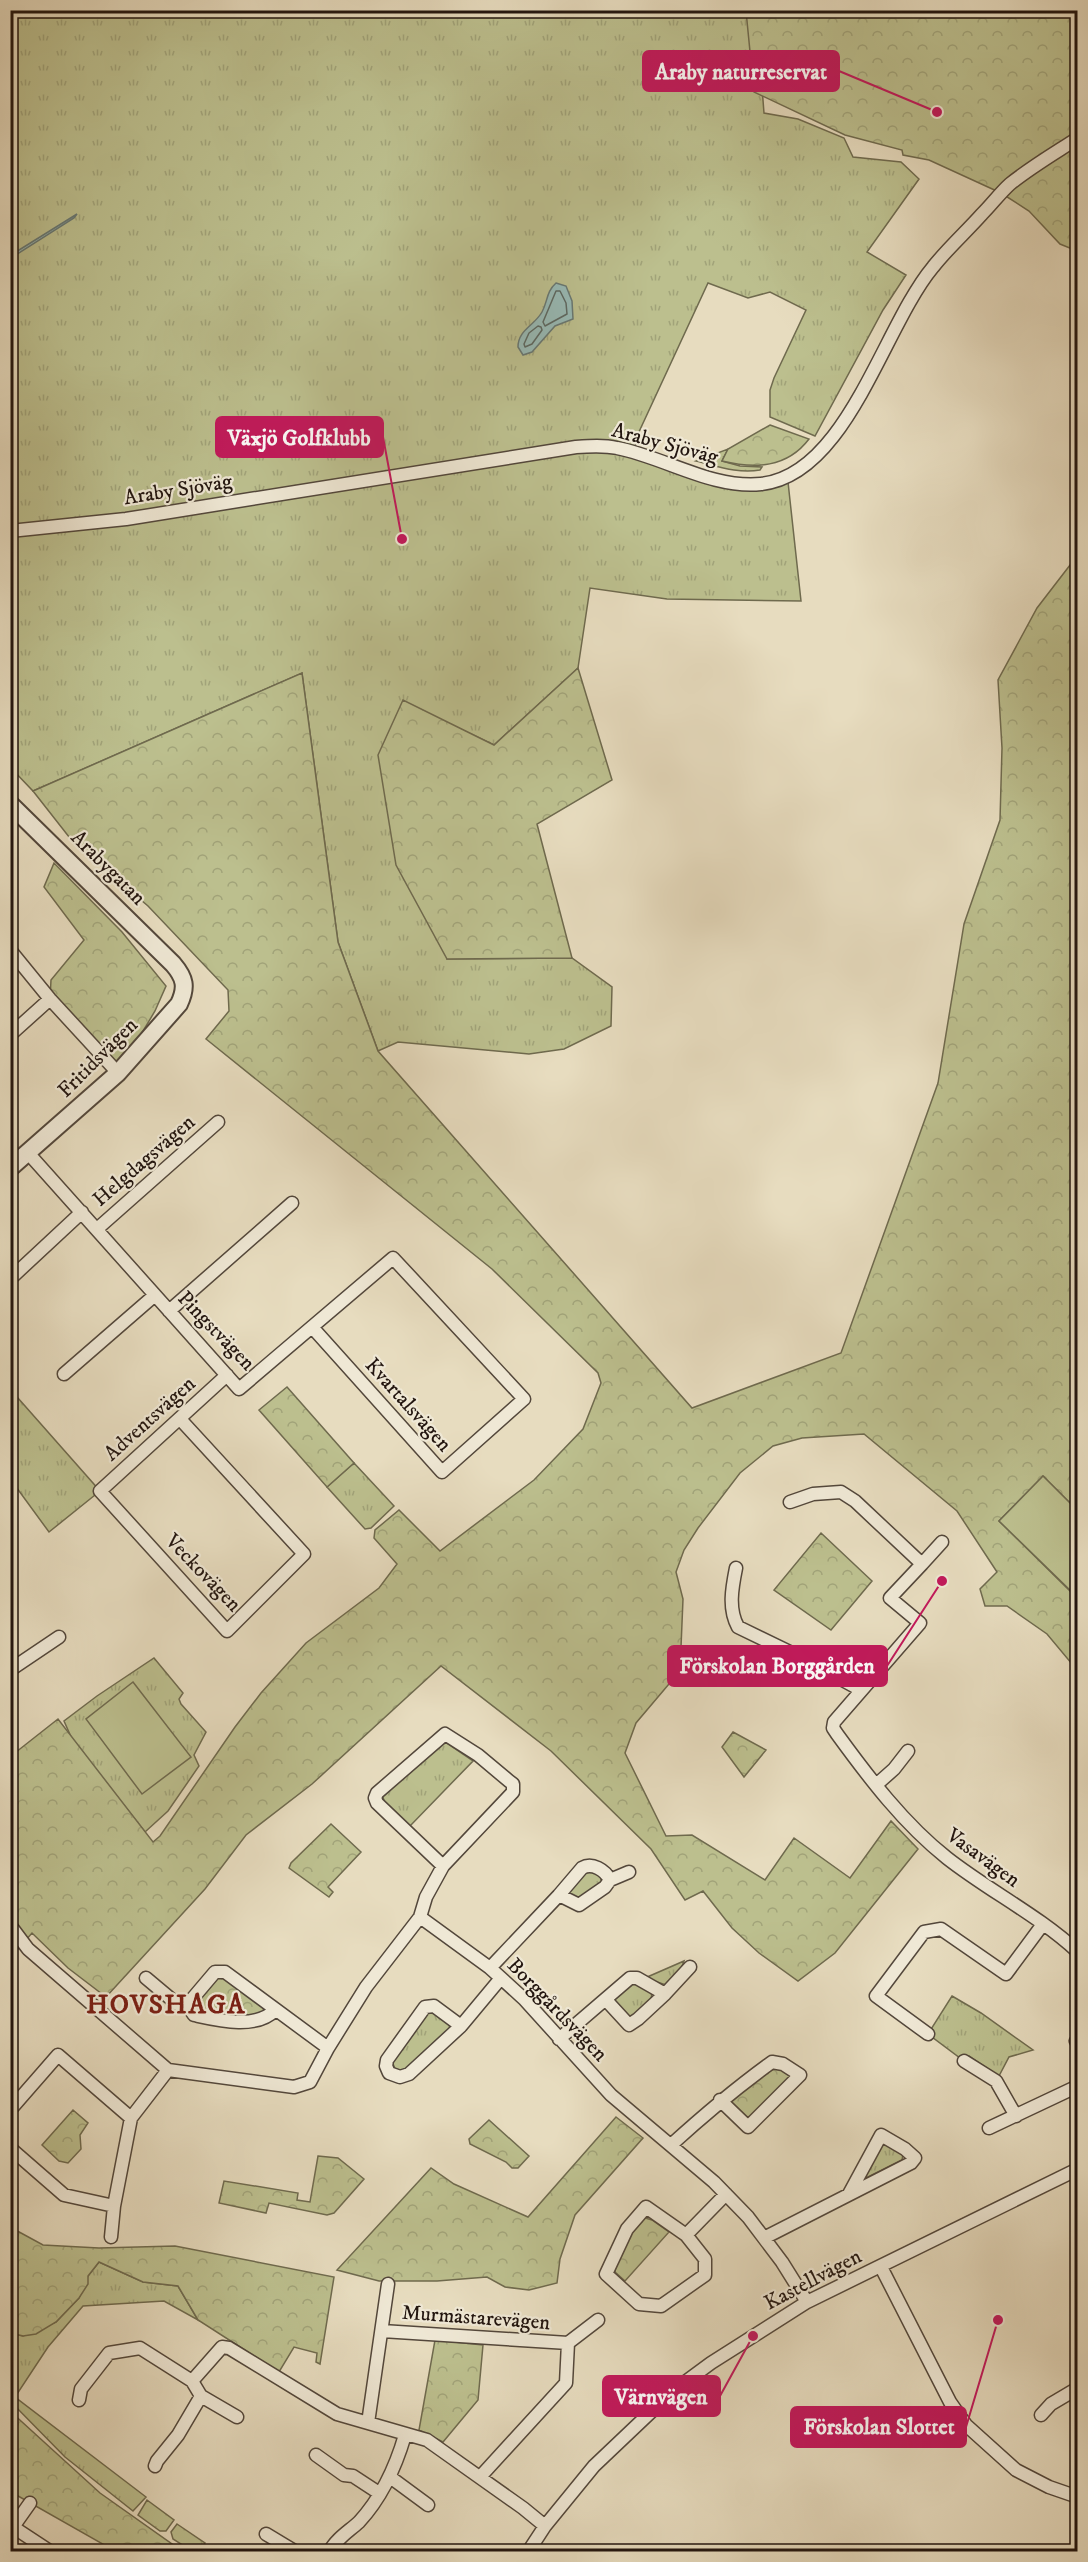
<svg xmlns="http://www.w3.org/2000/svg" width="1088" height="2562" viewBox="0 0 1088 2562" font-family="'IM FELL DW Pica',serif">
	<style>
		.grass { fill: url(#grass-tufts); stroke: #6f6a4e; stroke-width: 1.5 }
		.forest { fill: url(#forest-crowns); stroke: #6f6a4e; stroke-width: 1.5 }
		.pitch { fill: #bcbf8e; stroke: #6f6a4e; stroke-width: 1.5 }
		.water { fill: #97bab6; stroke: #687873; stroke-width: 1.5 }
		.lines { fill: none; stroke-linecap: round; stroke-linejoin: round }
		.shore { stroke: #5c6862; stroke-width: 1.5 }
		.minor-casing { stroke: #53473b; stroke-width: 15 }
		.tertiary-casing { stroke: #53473b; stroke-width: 20 }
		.minor { stroke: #efe8d5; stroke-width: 12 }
		.tertiary { stroke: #efe8d5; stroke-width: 16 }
		.labels { text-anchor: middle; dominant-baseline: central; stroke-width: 4.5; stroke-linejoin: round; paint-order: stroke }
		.street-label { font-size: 21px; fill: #22150f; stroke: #efe8d5 }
		.district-label { font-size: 27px; font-weight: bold; letter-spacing: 1.5px; fill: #7a1f14; stroke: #efe8d5 }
		.leader { fill: none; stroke: #c2185b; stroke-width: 2 }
		.callout-dot { fill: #c2185b; stroke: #efe8d5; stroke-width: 2 }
		.callout { fill: #c2185b; stroke: #c2185b; stroke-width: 2 }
		.callout-label { font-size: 22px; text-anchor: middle; font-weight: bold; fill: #fff }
	</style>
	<defs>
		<pattern id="grass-tufts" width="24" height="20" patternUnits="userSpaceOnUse" patternTransform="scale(1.5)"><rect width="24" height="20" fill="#bcbf8e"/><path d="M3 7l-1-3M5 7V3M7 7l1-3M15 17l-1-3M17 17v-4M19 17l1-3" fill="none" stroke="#a1a379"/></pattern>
		<pattern id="forest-crowns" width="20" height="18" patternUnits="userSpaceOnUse" patternTransform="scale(1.5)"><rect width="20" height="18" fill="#bcbf8e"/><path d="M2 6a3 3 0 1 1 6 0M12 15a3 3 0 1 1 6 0" fill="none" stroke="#a1a379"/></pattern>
	</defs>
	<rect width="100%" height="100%" fill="#e7dcbf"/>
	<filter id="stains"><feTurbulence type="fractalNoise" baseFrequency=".00333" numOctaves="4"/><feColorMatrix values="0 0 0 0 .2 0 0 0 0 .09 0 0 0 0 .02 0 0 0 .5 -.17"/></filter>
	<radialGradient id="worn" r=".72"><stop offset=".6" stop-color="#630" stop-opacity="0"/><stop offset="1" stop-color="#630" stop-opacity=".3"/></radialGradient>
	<path class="grass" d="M756 10 764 113 798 119 844 138 853 157 901 162 919 179 867 252 906 275 883 310 815 436 770 417V390L774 378 806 310 770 292 748 298 708 283 638 434 633 457 683 475 788 482 801 601 667 599 590 588 578 668 494 745 458 728 447 959 572 958 612 987 611 1026 564 1049 529 1054 398 1042 378 1051 338 942 302 673 33 791 11 768V11Z
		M728 449 722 461 740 466 762 467 760 470C738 474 717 466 696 461Z
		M10 1389 100 1491 49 1532 11 1480Z
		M354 1463 394 1506 371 1528 365 1529 327 1487Z
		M154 1658 183 1693 179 1699 181 1704 206 1732 194 1755 199 1766 168 1811 145 1832 72 1739 64 1721 97 1696Z
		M445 1742 473 1761 410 1826 385 1804 382 1794Z
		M591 1870 600 1876 602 1883 580 1900 569 1895 568 1891 586 1871Z
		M684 1961 681 1969 666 1985 645 1978Z
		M633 1983 651 1992C655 2003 640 2011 632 2018L627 2017 613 2000Z
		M952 1996 981 2013 1033 2050 1009 2057 999 2076 969 2056 964 2061 928 2034Z
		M430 2011 435 2012 449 2023 450 2030 405 2071 395 2069 392 2061 427 2013Z
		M885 2144 903 2154 902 2160 864 2179 880 2146Z
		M99 2262 143 2282 178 2286 198 2320 164 2301 83 2306 48 2347 15 2397 146 2497 133 2511 65 2457 11 2402 10 2333 23 2336 56 2322 79 2298 88 2276Z
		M147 2500 174 2520 166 2531H160L138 2515Z
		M177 2524 205 2543 200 2551H192L173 2539 171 2532Z"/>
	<path class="forest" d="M746 11H1077V251L1060 244 1029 211 1001 193 929 160 903 155 902 150 845 135 754 92Z
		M770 425 809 439C787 468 755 469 722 461L728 449Z
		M1077 556V1510L1043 1476 999 1521 1073 1594 1077 1590V1670L1047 1634 1007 1606H985L980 1589 997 1572 957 1511 864 1434 802 1438 773 1446 740 1473 698 1528 684 1550 676 1572 683 1599 680 1671 636 1723 625 1753 666 1836 692 1835 765 1880 794 1838 850 1878 891 1821 918 1849 835 1953 798 1981 759 1953 732 1928 703 1891 685 1900 651 1849 551 1751 441 1666 312 1784 246 1835 205 1889 106 1997 68 1968 32 1933 11 1957V1756L58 1719 153 1842 160 1836 235 1727 261 1693 306 1643 379 1588 397 1564 374 1538 375 1530 399 1510 440 1551 534 1480 583 1429 601 1383 598 1373 492 1269 206 1039 229 1011 228 990 148 906 73 842 33 791 302 673 338 942 378 1051 692 1408 841 1353 938 1083 964 924 1000 820 1002 748 998 680 1037 608Z
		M578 668 612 780 537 824 572 958 447 959 396 865 378 755 403 700 494 745Z
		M54 863 122 932 166 986 155 1011 118 1073 50 999 51 980 84 940 44 887Z
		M287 1387 354 1463 327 1487 259 1410Z
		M821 1533 872 1581 831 1630 774 1590Z
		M733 1732 766 1750 744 1777 722 1747Z
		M331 1824 361 1852 328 1887 333 1892 329 1897 289 1868 291 1863Z
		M217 1977H224L262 2005 264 2011 251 2019 198 2011 194 2004Z
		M777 2066 791 2075 790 2080 750 2119C742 2118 731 2109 730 2100Z
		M73 2110 88 2123 80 2135 81 2149 68 2163 59 2161 42 2145Z
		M616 2117 643 2138 575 2215 560 2259 557 2283 529 2290 505 2287 487 2277 437 2281H379L337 2270 431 2168 454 2184 528 2217Z
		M489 2120 529 2156 518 2168H512L506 2162 470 2144 469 2139Z
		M318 2156 338 2158 364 2179 334 2213 327 2215 269 2203 266 2213 219 2203 224 2181 298 2193 297 2200 310 2202Z
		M642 2217 652 2220 669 2232 625 2281 615 2272V2266L633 2228Z
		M10 2227 43 2245 99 2248 175 2246 334 2277 320 2364 316 2362 317 2353 294 2347 279 2372 198 2320 178 2286 143 2282 99 2262 88 2276V2284L79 2298 56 2322 36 2334 23 2336 11 2333Z
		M435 2340 483 2345 478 2400 443 2442 419 2430Z
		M10 2411 100 2493 182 2551H115L11 2492Z"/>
	<path class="pitch" d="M1043 1476 1077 1510 1078 1590 1074 1594 999 1521Z
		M133 1682 191 1757 142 1794 86 1719Z"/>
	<path class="water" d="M77 214 74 218 11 258V255Z
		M556 283 566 286 572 301 573 319 555 326 532 352 523 355 518 347C518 330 534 326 542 312 548 301 546 292 556 283Z"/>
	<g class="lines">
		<path class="shore" d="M556 291H560L566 303 567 314 545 326 543 322Z
			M538 326 541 327 542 330 532 344 525 347 524 344 529 333Z"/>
		<defs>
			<path id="minor" d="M10 531 126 519 576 447C590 446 604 445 617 448 664 457 712 489 761 484 847 475 883 327 933 267 948 248 966 232 982 214 992 204 1000 193 1010 184 1031 167 1055 153 1078 138
				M10 950 50 999 118 1073
				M10 1035 50 999
				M29 1154 239 1389 393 1258 524 1399 442 1472 312 1327
				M97 1229 218 1122
				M10 1279 82 1212
				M169 1311 292 1203
				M64 1374 155 1295
				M180 1419 304 1554 227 1631 100 1491 227 1375
				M790 1502 813 1494 841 1492 855 1501 922 1564 890 1598 920 1623 834 1722 833 1728 837 1734C869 1778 904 1824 947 1858 989 1891 1038 1915 1078 1952
				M922 1564 942 1542
				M736 1568C732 1588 728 1609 738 1627L806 1660 861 1690
				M10 1670 59 1637
				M876 1785 894 1769 908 1751
				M610 1880 629 1872
				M420 1917 490 1968 524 1999 611 2095 714 2182 748 2217 782 2262 807 2302
				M10 1925 28 1949 168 2070
				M490 1968 559 1895 579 1905 605 1887 610 1880C605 1870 592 1862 582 1868L559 1895
				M146 1978 177 2004 187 2007
				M665 1994 690 1967
				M275 2010C256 2030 217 2020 194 2015L187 2005 215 1972H225L328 2048
				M461 2026 434 2006 425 2007 387 2060 386 2066 389 2073 400 2077 409 2074 461 2026 501 1978
				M928 2034 876 1996 924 1932 941 1929 1006 1974 1043 1924
				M559 2039 630 1978H637L665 1994 638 2019 629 2025 606 2000
				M1078 2039 1076 2041 1078 2044
				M964 2061 996 2081 1016 2116
				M168 2070 294 2087 310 2082 328 2048 366 1987 420 1917 426 1897 443 1866 513 1792V1784L509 1781 478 1755 445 1734 377 1793 375 1798 377 1803 443 1866
				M10 2110 58 2055 131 2118
				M989 2128 1078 2086
				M671 2145C704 2115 736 2088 772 2062L783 2064 800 2075 748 2127 720 2100
				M10 2148 64 2195 114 2206
				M686 2235 646 2207 627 2229 606 2274 639 2304 661 2306 705 2275V2259L686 2235 726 2194
				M111 2237 114 2206 131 2118 168 2070
				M764 2238 911 2163 915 2158 905 2149 881 2135 849 2194
				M881 2267 950 2402 966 2425 1016 2470 1049 2487 1078 2497
				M382 2331 568 2343 566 2383 480 2477
				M568 2343 598 2320
				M201 2396 237 2417
				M79 2400 81 2389 109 2353 140 2348 192 2381
				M1041 2415 1051 2404 1078 2388
				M368 2423 388 2284
				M316 2455 344 2475 353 2476 379 2493
				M155 2466 157 2461 178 2435 201 2396 192 2381 222 2347 229 2348 337 2414 427 2440 523 2508 545 2526
				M390 2477 428 2505
				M13 2527 30 2503
				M10 2531 13 2527 51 2552
				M266 2534 296 2552
				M329 2552C337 2538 348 2532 359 2522 382 2497 396 2466 405 2435
				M528 2552 545 2526 594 2466 673 2391 711 2363 807 2302 1078 2169"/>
			<path id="tertiary" d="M10 804 173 964C185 978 187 987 179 1004L118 1073 10 1168"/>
		</defs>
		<use href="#minor" class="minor-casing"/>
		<use href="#tertiary" class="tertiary-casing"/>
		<use href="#minor" class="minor"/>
		<use href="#tertiary" class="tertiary"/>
	</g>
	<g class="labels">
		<g class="street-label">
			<text transform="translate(665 444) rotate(15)">Araby Sjöväg</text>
			<text transform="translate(178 490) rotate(-9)">Araby Sjöväg</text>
			<text transform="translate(108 868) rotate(45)">Arabygatan</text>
			<text transform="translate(98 1058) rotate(-45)">Fritidsvägen</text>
			<text transform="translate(144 1161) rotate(-41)">Helgdagsvägen</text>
			<text transform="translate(216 1331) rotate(46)">Pingstvägen</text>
			<text transform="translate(408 1405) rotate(48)">Kvartalsvägen</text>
			<text transform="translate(150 1419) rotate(-42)">Adventsvägen</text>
			<text transform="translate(203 1573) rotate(46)">Veckovägen</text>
			<text transform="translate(983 1858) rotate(36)">Vasavägen</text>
			<text transform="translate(557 2010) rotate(46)">Borggårdsvägen</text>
			<text transform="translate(813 2280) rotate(-28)">Kastellvägen</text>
			<text transform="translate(476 2318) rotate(4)">Murmästarevägen</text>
		</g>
		<g class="district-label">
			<text x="166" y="2005">HOVSHAGA</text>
		</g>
	</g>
	<path class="leader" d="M937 112L839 71M402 539L383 437M942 1581L887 1666M753 2336L720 2396M998 2320L966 2427"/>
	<g class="callout-dot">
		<circle cx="937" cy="112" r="6"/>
		<circle cx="402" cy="539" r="6"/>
		<circle cx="942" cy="1581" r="6"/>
		<circle cx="753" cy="2336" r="6"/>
		<circle cx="998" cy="2320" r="6"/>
	</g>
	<g class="callout">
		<rect x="643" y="51" width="196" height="40" rx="6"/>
		<rect x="216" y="417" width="167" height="40" rx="6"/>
		<rect x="668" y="1646" width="219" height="40" rx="6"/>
		<rect x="603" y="2376" width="117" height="40" rx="6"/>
		<rect x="791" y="2407" width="175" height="40" rx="6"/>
	</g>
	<g class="callout-label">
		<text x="741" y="79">Araby naturreservat</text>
		<text x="299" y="445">Växjö Golfklubb</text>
		<text x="777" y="1673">Förskolan Borggården</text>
		<text x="661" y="2404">Värnvägen</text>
		<text x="879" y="2434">Förskolan Slottet</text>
	</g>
	<rect width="1088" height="2562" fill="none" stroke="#e7dcbf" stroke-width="36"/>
	<rect x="12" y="12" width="1064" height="2538" fill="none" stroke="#22150f" stroke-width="3"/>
	<rect x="18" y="18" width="1052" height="2526" fill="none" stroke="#22150f" stroke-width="1.5"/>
	<rect width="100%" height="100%" filter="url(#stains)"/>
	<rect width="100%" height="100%" fill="url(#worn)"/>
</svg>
